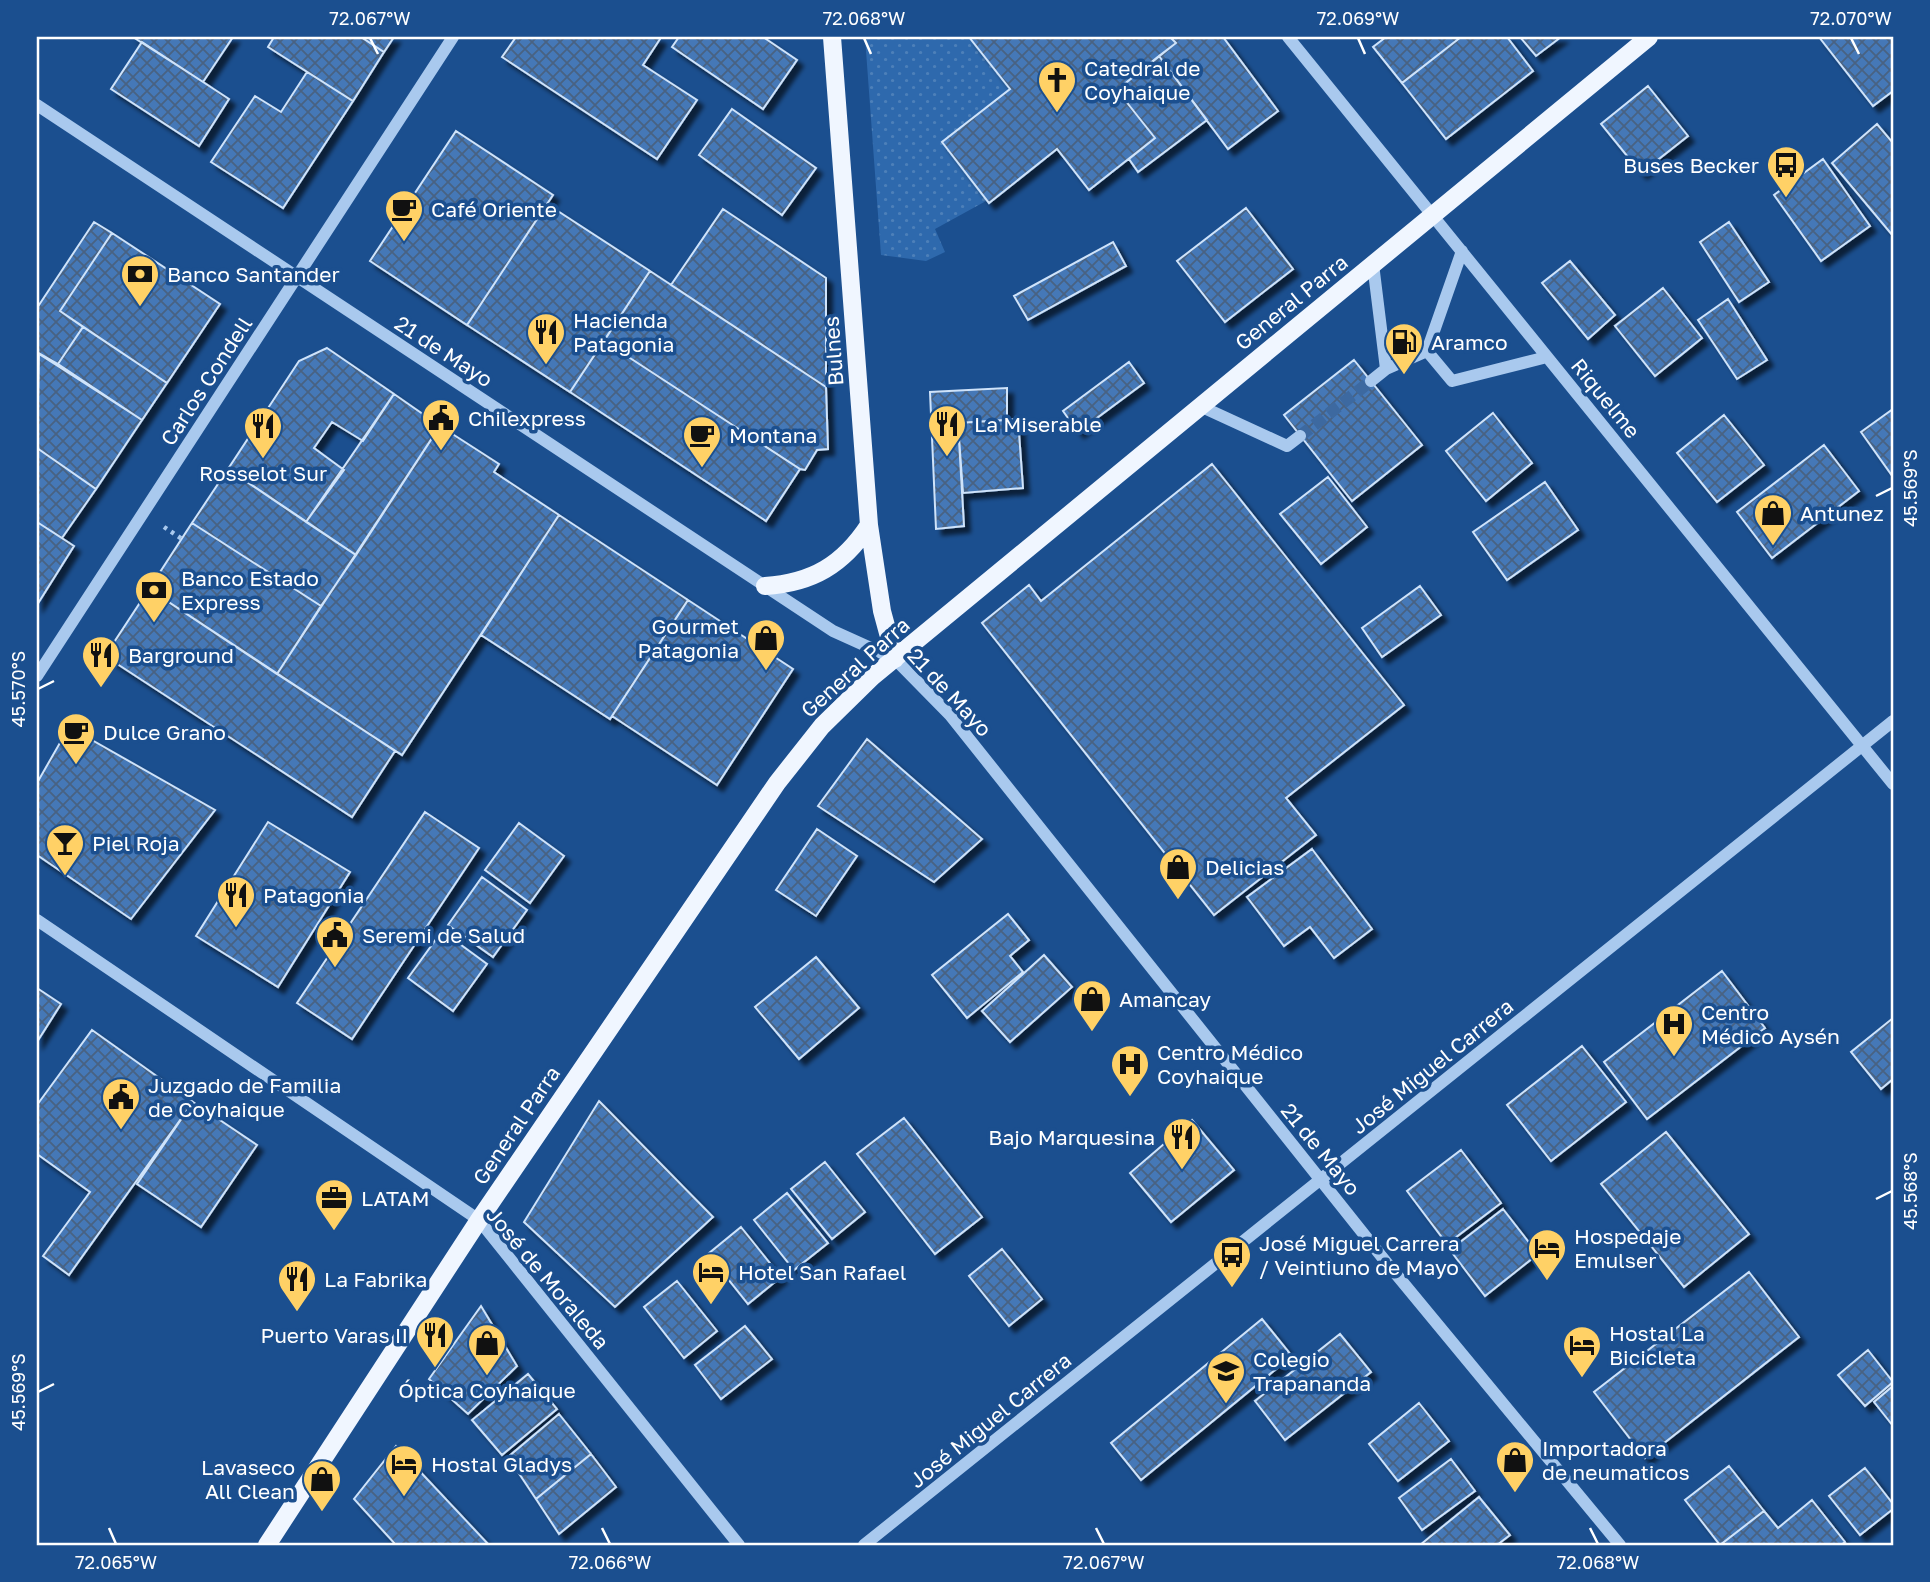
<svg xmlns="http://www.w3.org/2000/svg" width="1930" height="1582" viewBox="0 0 1930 1582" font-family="'Golos Text',sans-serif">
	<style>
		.green { fill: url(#green-dots) }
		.building { fill: url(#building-cross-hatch); stroke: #cfe3fa; stroke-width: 2; filter: url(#shadow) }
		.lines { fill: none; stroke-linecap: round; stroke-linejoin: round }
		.minor-tunnel { stroke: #3d69a0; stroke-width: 12; stroke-dasharray: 12 6; stroke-linecap: butt }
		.path { stroke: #a9c9ee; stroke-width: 4.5; stroke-dasharray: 3.5 5; stroke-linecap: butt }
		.minor { stroke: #a9c9ee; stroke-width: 12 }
		.major { stroke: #f0f6ff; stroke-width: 18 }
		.ticks { fill: none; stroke: #fff; stroke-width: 2.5 }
		.labels { text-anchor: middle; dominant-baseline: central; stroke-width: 7; stroke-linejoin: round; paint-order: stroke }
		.poi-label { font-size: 21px; fill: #fff; stroke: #1b4f8f; text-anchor: start }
		.street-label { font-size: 21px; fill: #fff; stroke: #1b4f8f }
		.neatline { fill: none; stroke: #fff; stroke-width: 2.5 }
		.ticks-label { font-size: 18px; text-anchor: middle; fill: #fff }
	</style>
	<defs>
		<pattern id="green-dots" width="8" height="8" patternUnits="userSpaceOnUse" patternTransform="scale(1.75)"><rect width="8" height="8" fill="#2e69ad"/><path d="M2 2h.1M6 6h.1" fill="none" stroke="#4d80b9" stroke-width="1.8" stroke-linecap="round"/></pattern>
		<pattern id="building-cross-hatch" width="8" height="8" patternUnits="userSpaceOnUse" patternTransform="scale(1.75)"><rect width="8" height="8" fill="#4478b7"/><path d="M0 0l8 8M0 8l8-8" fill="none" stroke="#486282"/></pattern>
		<filter id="shadow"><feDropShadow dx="6" dy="6" stdDeviation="2" flood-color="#0009"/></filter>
	</defs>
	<rect width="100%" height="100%" fill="#1b4f8f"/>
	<path class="green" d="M865 37H969L1010 89 942 142 989 203 986 201 935 229 945 252 926 261 881 255Z"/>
	<path class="building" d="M133 37H233L203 82Z
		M274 37H361L384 52 353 101 268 47Z
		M361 37H394L384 52Z
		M516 37H657L660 39 643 65 697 100 657 159 502 57Z
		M679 37H763L797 60 763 109 672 47Z
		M969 37H1170L1176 43 1117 90 1155 138 1089 190 1057 149 989 203 942 142 1010 89Z
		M1170 37H1223L1278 111 1228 149 1159 56 1176 43Z
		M1386 37H1461L1402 83 1373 47Z
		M1461 37H1507L1533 71 1446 139 1402 83Z
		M1520 37H1561L1536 56Z
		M1819 37H1893V91L1873 106Z
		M142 42 229 99 199 146 111 89Z
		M1159 56 1207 120 1138 172 1129 159 1155 138 1117 90Z
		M307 72 353 101 283 208 211 162 255 96 281 112Z
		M1648 86 1688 136 1641 173 1601 124Z
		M732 109 816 168 782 215 699 155Z
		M1877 124 1893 143V236L1832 163Z
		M456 131 553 195 467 325 370 261Z
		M1823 159 1870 226 1821 261 1774 195Z
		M547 204 650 271 570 392 467 325Z
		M1246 208 1293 269 1225 322 1177 261Z
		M723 209 826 278V387L671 285Z
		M94 222 112 233 60 311 83 327 58 364 37 352V308Z
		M1729 222 1769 282 1739 302 1700 242Z
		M112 233 220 304 167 383 60 311Z
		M1113 242 1126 266 1028 320 1014 296Z
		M1570 261 1615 315 1588 339 1542 283Z
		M650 271 826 387 828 449 817 450 805 470 800 469 604 341Z
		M1663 288 1702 338 1655 376 1615 326Z
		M1728 299 1767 360 1737 379 1698 320Z
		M83 327 167 383 142 420 58 364Z
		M604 341 800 469 766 521 570 392Z
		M327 348 394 394 363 441 332 422 314 448 344 470 306 522 228 469 299 361Z
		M39 354 142 420 96 489 37 448Z
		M1354 360 1422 445 1352 501 1284 415Z
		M1129 362 1144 383 1078 432 1063 411Z
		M1007 388V420L958 423 964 526 936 529 930 392Z
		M394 394 440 426 356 555 306 522Z
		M1893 409V477L1861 432Z
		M1493 413 1532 463 1486 501 1446 451Z
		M1724 415 1764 465 1717 502 1677 453Z
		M1018 419 1023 488 963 493 958 423Z
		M440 426 499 464 494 472 559 515 402 755 277 674Z
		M1824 445 1859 491 1772 558 1737 512Z
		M37 448 96 489 62 538 37 522Z
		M1212 464 1404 705 1286 798 1316 835 1214 915 982 623 1029 585 1041 601Z
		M228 469 356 555 321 606 192 523Z
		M1328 477 1367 527 1321 564 1280 514Z
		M1545 482 1578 530 1507 580 1473 532Z
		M559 515 688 600 610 719 481 635Z
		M37 522 74 546 37 605Z
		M192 523 321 606 277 674 149 589Z
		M1420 586 1441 615 1382 657 1362 628Z
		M149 589 395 751 352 817 105 656Z
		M688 600 793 669 717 785 612 716Z
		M69 727 215 810 131 919 37 855V783Z
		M867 739 982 839 934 882 818 806Z
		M425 812 479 848 352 1039 297 1003Z
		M268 822 350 872 278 987 196 936Z
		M519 823 564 856 530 903 485 870Z
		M817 829 857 856 816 916 776 890Z
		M1312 849 1372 929 1334 958 1310 927 1284 946 1247 897Z
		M482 877 527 910 493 957 448 925Z
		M1008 914 1029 940 1010 956 1023 972 967 1018 932 975Z
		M442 931 487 964 453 1011 408 978Z
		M1044 955 1072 987 1010 1042 982 1011Z
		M816 957 859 1008 799 1059 755 1007Z
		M1722 971 1765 1028 1647 1119 1604 1062Z
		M37 988 61 1004 37 1042Z
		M1893 1018V1079L1881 1089 1851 1052Z
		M92 1030 193 1102 69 1275 43 1256 90 1192 37 1154V1105Z
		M1582 1046 1626 1102 1551 1161 1507 1105Z
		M599 1101 713 1217 615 1307 524 1222Z
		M193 1102 257 1145 201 1227 137 1184Z
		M904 1118 982 1217 935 1254 857 1154Z
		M1192 1120 1234 1170 1171 1222 1130 1173Z
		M1666 1132 1749 1234 1684 1287 1601 1184Z
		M1461 1150 1501 1203 1447 1244 1407 1191Z
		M825 1162 865 1212 832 1239 791 1189Z
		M787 1193 828 1243 794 1270 754 1220Z
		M1503 1209 1538 1254 1485 1296 1450 1250Z
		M741 1227 781 1277 748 1304 708 1254Z
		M1002 1249 1042 1299 1009 1326 969 1276Z
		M1749 1272 1799 1337 1645 1458 1594 1392Z
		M677 1281 717 1331 684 1358 644 1307Z
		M481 1306 517 1366 468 1414 429 1379Z
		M1262 1319 1292 1356 1141 1480 1111 1443Z
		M745 1326 772 1359 721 1399 695 1365Z
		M1340 1334 1371 1372 1285 1440 1255 1401Z
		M1868 1350 1893 1382 1865 1406 1838 1375Z
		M528 1374 557 1409 502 1455 472 1420Z
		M1893 1386V1426L1874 1402Z
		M1419 1403 1449 1441 1398 1481 1369 1444Z
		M559 1414 591 1454 536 1499 508 1457Z
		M396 1446 489 1545H396L354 1499Z
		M591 1454 616 1487 559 1534 536 1499Z
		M1451 1459 1475 1491 1422 1530 1399 1498Z
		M1729 1466 1764 1511 1720 1545 1685 1500Z
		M1865 1468 1893 1504V1509L1860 1535 1829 1496Z
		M1479 1497 1510 1535 1497 1545H1420Z
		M1812 1500 1845 1542 1841 1545H1720L1764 1511 1778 1528Z"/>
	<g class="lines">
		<path class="minor-tunnel" d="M1300 436 1371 381"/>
		<path class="path" d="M164 527 182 539"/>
		<path class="minor" d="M1288 37 1893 784
			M37 105 833 631 895 659 950 715 1386 1262 1620 1545
			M1462 251 1427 351 1452 381 1547 357
			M1386 369 1427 351
			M1371 381 1386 369 1373 264
			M1200 406 1287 446 1300 436
			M37 676 453 37
			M37 920 479 1220 739 1545
			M864 1545 1893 721"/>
		<path class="major" d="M832 37 869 525 882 611 895 659
			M765 586C812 583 843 565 869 525
			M267 1545 479 1220 777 783 822 726 872 677 1649 37"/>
	</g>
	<path class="ticks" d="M370 38 378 54M864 38 871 54M1358 38 1365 54M1851 38 1859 54M1876 496 1892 488M38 689 54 681M1876 1199 1892 1191M38 1392 54 1384M109 1528 116 1544M602 1528 610 1544M1096 1528 1104 1544M1590 1528 1598 1544"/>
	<defs>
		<symbol id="church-pin" viewBox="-11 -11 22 30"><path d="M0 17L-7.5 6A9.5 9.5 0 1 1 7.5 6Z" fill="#ffd166" stroke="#1b4f8f"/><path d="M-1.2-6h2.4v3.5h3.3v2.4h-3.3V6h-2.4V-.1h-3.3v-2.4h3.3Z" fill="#111"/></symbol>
		<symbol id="bus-pin" viewBox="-11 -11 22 30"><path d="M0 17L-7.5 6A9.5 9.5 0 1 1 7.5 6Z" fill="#ffd166" stroke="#1b4f8f"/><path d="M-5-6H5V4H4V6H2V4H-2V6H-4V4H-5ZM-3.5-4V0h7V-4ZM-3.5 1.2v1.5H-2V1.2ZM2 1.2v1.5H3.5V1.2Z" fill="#111"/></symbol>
		<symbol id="cafe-pin" viewBox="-11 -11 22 30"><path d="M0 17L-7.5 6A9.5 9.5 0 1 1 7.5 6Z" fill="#ffd166" stroke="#1b4f8f"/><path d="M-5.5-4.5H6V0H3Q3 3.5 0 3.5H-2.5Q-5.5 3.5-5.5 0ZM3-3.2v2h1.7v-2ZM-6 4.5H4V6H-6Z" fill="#111"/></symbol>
		<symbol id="bank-pin" viewBox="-11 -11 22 30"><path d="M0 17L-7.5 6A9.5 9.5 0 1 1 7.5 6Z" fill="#ffd166" stroke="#1b4f8f"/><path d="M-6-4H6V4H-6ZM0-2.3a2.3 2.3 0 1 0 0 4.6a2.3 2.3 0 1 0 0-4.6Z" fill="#111"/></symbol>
		<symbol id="restaurant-pin" viewBox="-11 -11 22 30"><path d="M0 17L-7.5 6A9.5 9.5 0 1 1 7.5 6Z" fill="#ffd166" stroke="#1b4f8f"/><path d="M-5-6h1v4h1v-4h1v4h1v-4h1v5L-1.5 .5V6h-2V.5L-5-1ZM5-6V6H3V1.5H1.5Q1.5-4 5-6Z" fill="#111"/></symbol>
		<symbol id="fuel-pin" viewBox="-11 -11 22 30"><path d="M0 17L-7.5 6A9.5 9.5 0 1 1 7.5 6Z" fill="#ffd166" stroke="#1b4f8f"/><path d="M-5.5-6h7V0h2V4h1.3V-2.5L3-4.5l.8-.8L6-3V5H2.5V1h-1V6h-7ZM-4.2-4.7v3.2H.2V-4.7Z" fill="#111"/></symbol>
		<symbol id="civic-pin" viewBox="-11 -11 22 30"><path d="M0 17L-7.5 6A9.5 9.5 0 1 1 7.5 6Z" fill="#ffd166" stroke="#1b4f8f"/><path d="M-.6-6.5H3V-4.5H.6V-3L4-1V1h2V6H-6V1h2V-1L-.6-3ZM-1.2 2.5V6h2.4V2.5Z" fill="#111"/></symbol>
		<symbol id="shop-pin" viewBox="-11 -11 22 30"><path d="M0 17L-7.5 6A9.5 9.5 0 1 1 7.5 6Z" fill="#ffd166" stroke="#1b4f8f"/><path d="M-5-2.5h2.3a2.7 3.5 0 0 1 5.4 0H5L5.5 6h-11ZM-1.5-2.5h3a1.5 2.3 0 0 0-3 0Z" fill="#111"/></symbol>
		<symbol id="bar-pin" viewBox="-11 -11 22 30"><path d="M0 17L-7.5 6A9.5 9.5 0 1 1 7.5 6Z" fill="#ffd166" stroke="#1b4f8f"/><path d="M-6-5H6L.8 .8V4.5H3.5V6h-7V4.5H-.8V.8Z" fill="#111"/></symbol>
		<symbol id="hospital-pin" viewBox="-11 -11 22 30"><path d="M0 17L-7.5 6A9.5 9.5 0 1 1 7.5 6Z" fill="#ffd166" stroke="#1b4f8f"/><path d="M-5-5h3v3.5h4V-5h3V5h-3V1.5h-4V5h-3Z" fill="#111"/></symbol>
		<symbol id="office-pin" viewBox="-11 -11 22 30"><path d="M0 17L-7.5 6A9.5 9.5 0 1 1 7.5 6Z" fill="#ffd166" stroke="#1b4f8f"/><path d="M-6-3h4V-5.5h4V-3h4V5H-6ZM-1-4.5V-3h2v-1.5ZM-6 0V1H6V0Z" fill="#111"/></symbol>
		<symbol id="hotel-pin" viewBox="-11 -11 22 30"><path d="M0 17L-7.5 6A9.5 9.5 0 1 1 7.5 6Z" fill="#ffd166" stroke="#1b4f8f"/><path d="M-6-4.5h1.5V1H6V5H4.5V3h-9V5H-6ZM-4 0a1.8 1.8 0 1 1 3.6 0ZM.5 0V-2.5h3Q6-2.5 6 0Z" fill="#111"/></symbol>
		<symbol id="school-pin" viewBox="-11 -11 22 30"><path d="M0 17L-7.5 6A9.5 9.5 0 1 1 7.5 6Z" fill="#ffd166" stroke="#1b4f8f"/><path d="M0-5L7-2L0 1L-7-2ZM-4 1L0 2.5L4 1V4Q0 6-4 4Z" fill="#111"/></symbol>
	</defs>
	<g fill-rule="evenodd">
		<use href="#church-pin" x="1035" y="58" width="44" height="60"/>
		<use href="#bus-pin" x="1764" y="143" width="44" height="60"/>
		<use href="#cafe-pin" x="382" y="187" width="44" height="60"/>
		<use href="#bank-pin" x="118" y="252" width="44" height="60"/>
		<use href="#restaurant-pin" x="524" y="310" width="44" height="60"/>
		<use href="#fuel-pin" x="1382" y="320" width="44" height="60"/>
		<use href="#civic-pin" x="419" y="396" width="44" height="60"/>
		<use href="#restaurant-pin" x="925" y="402" width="44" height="60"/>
		<use href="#restaurant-pin" x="241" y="404" width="44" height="60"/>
		<use href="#cafe-pin" x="680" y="413" width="44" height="60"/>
		<use href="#shop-pin" x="1751" y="491" width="44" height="60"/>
		<use href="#bank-pin" x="132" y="568" width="44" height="60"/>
		<use href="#shop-pin" x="744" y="616" width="44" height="60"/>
		<use href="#restaurant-pin" x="79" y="633" width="44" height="60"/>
		<use href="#cafe-pin" x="54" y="710" width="44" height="60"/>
		<use href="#bar-pin" x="43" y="821" width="44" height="60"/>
		<use href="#shop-pin" x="1156" y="845" width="44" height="60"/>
		<use href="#restaurant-pin" x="214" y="873" width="44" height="60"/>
		<use href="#civic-pin" x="313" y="913" width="44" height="60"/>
		<use href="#shop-pin" x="1070" y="977" width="44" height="60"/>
		<use href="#hospital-pin" x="1652" y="1002" width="44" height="60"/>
		<use href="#hospital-pin" x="1108" y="1042" width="44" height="60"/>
		<use href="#civic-pin" x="99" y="1075" width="44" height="60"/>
		<use href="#restaurant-pin" x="1160" y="1115" width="44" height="60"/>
		<use href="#office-pin" x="312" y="1176" width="44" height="60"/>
		<use href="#hotel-pin" x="1525" y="1226" width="44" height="60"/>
		<use href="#bus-pin" x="1210" y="1233" width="44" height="60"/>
		<use href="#hotel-pin" x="689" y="1250" width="44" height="60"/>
		<use href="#restaurant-pin" x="275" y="1257" width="44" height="60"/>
		<use href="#restaurant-pin" x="413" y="1313" width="44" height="60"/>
		<use href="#shop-pin" x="465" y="1321" width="44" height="60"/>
		<use href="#hotel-pin" x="1560" y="1323" width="44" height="60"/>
		<use href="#school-pin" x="1204" y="1349" width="44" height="60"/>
		<use href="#shop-pin" x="1493" y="1438" width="44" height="60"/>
		<use href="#hotel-pin" x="382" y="1442" width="44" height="60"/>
		<use href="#shop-pin" x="300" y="1457" width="44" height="60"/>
	</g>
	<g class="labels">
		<g class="poi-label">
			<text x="1084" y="68">Catedral de<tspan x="1084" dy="24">Coyhaique</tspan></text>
			<text x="1759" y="165" text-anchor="end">Buses Becker</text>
			<text x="431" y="209">Café Oriente</text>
			<text x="167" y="274">Banco Santander</text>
			<text x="573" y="320">Hacienda<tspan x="573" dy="24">Patagonia</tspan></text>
			<text x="1431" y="342">Aramco</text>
			<text x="468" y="418">Chilexpress</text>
			<text x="974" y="424">La Miserable</text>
			<text x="729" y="435">Montana</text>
			<text x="263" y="473" text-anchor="middle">Rosselot Sur</text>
			<text x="1800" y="513">Antunez</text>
			<text x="181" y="578">Banco Estado<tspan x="181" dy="24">Express</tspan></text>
			<text x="739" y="626" text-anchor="end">Gourmet<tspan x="739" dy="24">Patagonia</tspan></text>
			<text x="128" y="655">Barground</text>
			<text x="103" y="732">Dulce Grano</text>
			<text x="92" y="843">Piel Roja</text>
			<text x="1205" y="867">Delicias</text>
			<text x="263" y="895">Patagonia</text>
			<text x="362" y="935">Seremi de Salud</text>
			<text x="1119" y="999">Amancay</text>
			<text x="1701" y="1012">Centro<tspan x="1701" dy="24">Médico Aysén</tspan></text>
			<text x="1157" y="1052">Centro Médico<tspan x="1157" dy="24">Coyhaique</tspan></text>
			<text x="148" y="1085">Juzgado de Familia<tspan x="148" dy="24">de Coyhaique</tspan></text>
			<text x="1155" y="1137" text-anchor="end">Bajo Marquesina</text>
			<text x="361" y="1198">LATAM</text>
			<text x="1574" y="1236">Hospedaje<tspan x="1574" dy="24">Emulser</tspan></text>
			<text x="1259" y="1243">José Miguel Carrera<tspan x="1259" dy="24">/ Veintiuno de Mayo</tspan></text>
			<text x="738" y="1272">Hotel San Rafael</text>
			<text x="324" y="1279">La Fabrika</text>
			<text x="1609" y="1333">Hostal La<tspan x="1609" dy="24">Bicicleta</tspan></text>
			<text x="408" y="1335" text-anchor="end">Puerto Varas II</text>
			<text x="1253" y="1359">Colegio<tspan x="1253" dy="24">Trapananda</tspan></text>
			<text x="487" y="1390" text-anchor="middle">Óptica Coyhaique</text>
			<text x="1542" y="1448">Importadora<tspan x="1542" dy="24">de neumaticos</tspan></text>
			<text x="431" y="1464">Hostal Gladys</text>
			<text x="295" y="1467" text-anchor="end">Lavaseco<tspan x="295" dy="24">All Clean</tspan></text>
		</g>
		<g class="street-label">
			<text transform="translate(1291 302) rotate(-39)">General Parra</text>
			<text transform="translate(444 351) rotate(33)">21 de Mayo</text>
			<text transform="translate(833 351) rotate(-94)">Bulnes</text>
			<text transform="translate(206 381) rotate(-57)">Carlos Condell</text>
			<text transform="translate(1606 398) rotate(51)">Riquelme</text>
			<text transform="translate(855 667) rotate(-42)">General Parra</text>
			<text transform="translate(950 692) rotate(47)">21 de Mayo</text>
			<text transform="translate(1432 1066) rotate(-39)">José Miguel Carrera</text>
			<text transform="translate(516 1125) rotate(-56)">General Parra</text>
			<text transform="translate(1321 1149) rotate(51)">21 de Mayo</text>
			<text transform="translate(548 1278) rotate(50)">José de Moraleda</text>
			<text transform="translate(990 1420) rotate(-39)">José Miguel Carrera</text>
		</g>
	</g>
	<rect width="1930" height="1582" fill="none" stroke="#1b4f8f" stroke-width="77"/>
	<rect x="38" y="38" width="1854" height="1506" class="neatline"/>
	<g class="ticks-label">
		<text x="370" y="25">72.067°W</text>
		<text x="864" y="25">72.068°W</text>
		<text x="1358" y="25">72.069°W</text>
		<text x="1851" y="25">72.070°W</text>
		<text transform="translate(1911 488) rotate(-90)" y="6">45.569°S</text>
		<text transform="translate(19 689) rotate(-90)" y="6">45.570°S</text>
		<text transform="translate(1911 1191) rotate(-90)" y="6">45.568°S</text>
		<text transform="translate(19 1392) rotate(-90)" y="6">45.569°S</text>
		<text x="116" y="1569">72.065°W</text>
		<text x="610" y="1569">72.066°W</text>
		<text x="1104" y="1569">72.067°W</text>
		<text x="1598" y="1569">72.068°W</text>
	</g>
</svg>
